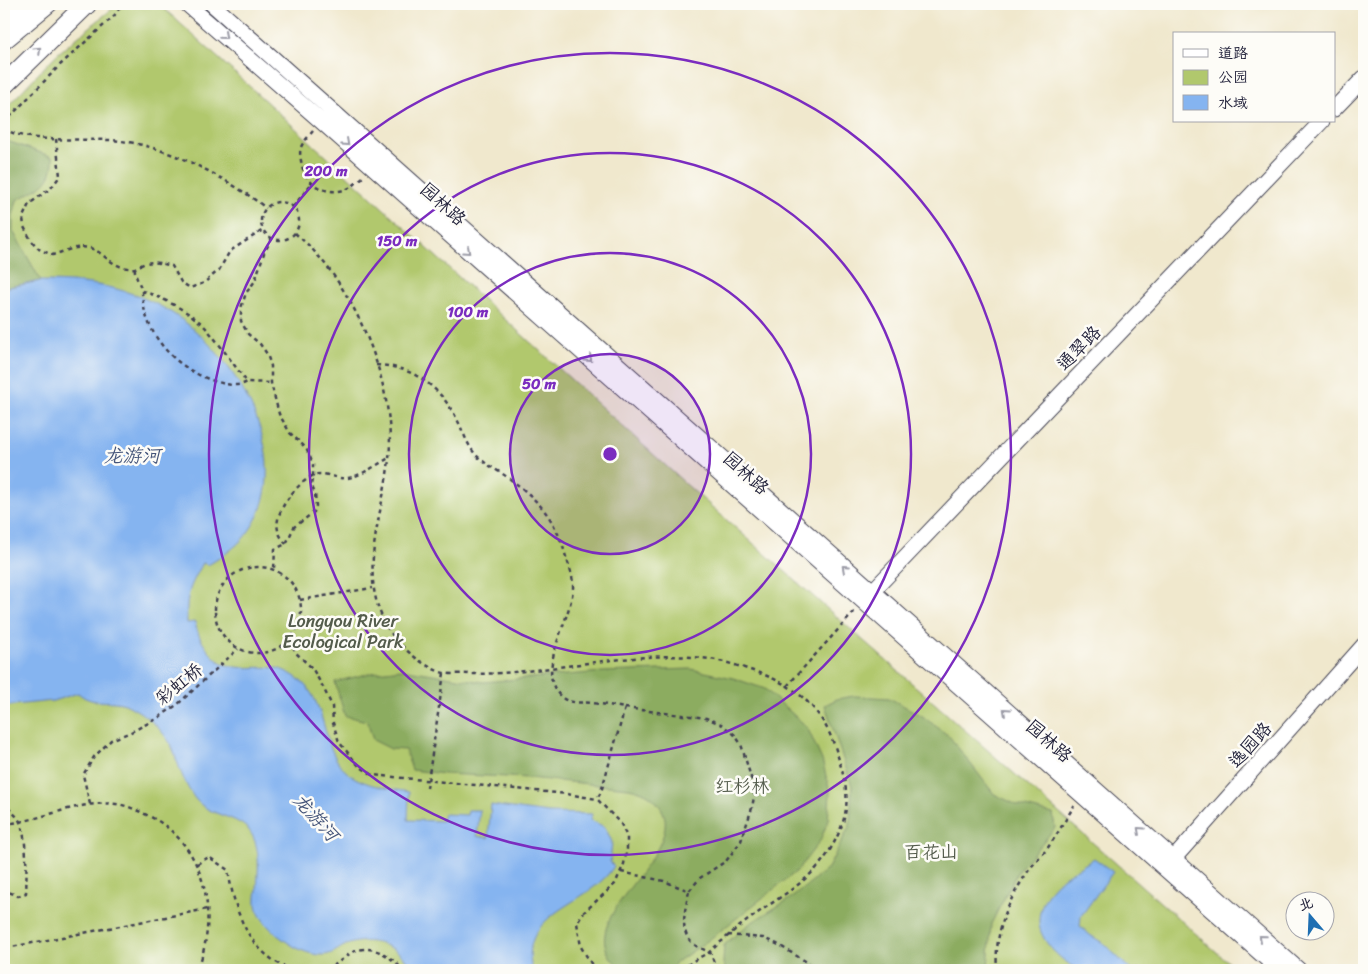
<svg xmlns="http://www.w3.org/2000/svg" width="1368" height="974" viewBox="0 0 1368 974" font-family="Sriracha,'LXGW WenKai TC',sans-serif">
	<style>
		.green { fill: #b1c86d; stroke: #6a7554 }
		.forest { fill: #8cac60; stroke: #57674e }
		.water { fill: #85b4f0; stroke: #546b96 }
		.lines { fill: none; stroke-linecap: round; stroke-linejoin: round }
		.minor-casing { stroke: #414051; stroke-width: 17 }
		.major-casing { stroke: #414051; stroke-width: 21 }
		.path { stroke: #414051; stroke-width: 2.5; stroke-dasharray: 4 4; stroke-linecap: butt }
		.minor { stroke: #fff; stroke-width: 15 }
		.major { stroke: #fff; stroke-width: 19 }
		.oneway { stroke: #9c9ca7 }
		.ring { fill: none; stroke: #7b2cbf; stroke-width: 2.5 }
		.labels { text-anchor: middle; dominant-baseline: central; stroke-width: 5; stroke-linejoin: round; paint-order: stroke }
		.street-label { font-size: 18px; fill: #22223b; stroke: #fdfcf7 }
		.park-label { font-size: 18px; fill: #545c4c; stroke: #fdfcf7 }
		.water-label { font-size: 19px; font-style: italic; fill: #45557a; stroke: #fdfcf7 }
		.centre { fill: #7b2cbf; stroke: #fdfcf7; stroke-width: 2.5 }
		.ring-label { font-size: 15px; text-anchor: middle; font-weight: bold; fill: #7b2cbf; stroke: #fdfcf7; stroke-width: 5; stroke-linejoin: round; paint-order: stroke }
	</style>
	<rect width="100%" height="100%" fill="#fdfcf7"/>
	<filter id="ink" filterUnits="userSpaceOnUse"><feTurbulence type="fractalNoise" baseFrequency=".02" numOctaves="2"/><feDisplacementMap in="SourceGraphic" scale="10" xChannelSelector="R" yChannelSelector="G"/><feConvolveMatrix kernelMatrix="1 2 1 2 8 2 1 2 1" color-interpolation-filters="sRGB"/></filter>
	<filter id="wash" filterUnits="userSpaceOnUse"><feTurbulence type="fractalNoise" baseFrequency=".0096" numOctaves="4" result="noise"/><feDisplacementMap in="SourceGraphic" scale="20" xChannelSelector="R" yChannelSelector="G"/><feGaussianBlur stdDeviation="1.12" result="paint"/><feColorMatrix in="noise" values="0 0 0 0 0 0 0 0 0 0 0 0 0 0 0 0 0 1.4 0 .05"/><feComposite in="paint" operator="in"/></filter>
	<g filter="url(#wash)">
		<rect width="100%" height="100%" fill="#f0e8cd"/>
		<path class="green" d="M118 4H159L687 485 1237 970H4V110L56 55Z"/>
		<path class="forest" d="M4 140 53 157C54 184 38 188 17 200L13 216V231L41 281 4 288Z
			M401 669 483 682 603 672 691 669 733 678 765 689 807 727 822 760 830 792 828 821 820 841 797 871 710 939 677 962 669 970C658 970 637 973 627 970 618 966 612 961 608 953 584 909 694 846 658 804 650 794 642 791 629 788L529 778 444 774 412 770 405 750 391 749 373 740 367 721 345 716 335 682 371 673Z
			M854 696 889 698 921 715 949 736 994 794 1017 805 1053 814 1055 828 1018 871 991 924 988 970H726L723 963 724 945 749 924 794 896 828 868 850 825 852 786 825 705 837 699Z"/>
		<path class="water" d="M41 281C89 281 131 287 172 313 234 352 298 457 251 528 241 544 225 555 208 565L203 563C189 588 186 594 187 623L195 622C198 636 203 645 212 655 229 674 254 665 276 668 282 669 292 674 297 678 333 704 317 759 357 779 373 787 392 789 409 792L408 820 442 821 444 814 467 815 468 810H480L477 836 488 838 491 805 548 813 592 814 590 820 605 827 612 842 610 862 614 866C590 906 518 910 532 970H412C403 947 372 936 349 944 339 947 334 955 322 955 311 955 299 950 290 944 277 936 263 924 257 909 255 903 256 895 257 890 258 870 262 844 247 828 233 815 211 816 197 801 189 792 182 776 178 764 175 758 174 749 170 743 163 732 152 720 141 713 136 710 130 706 125 704 114 700 97 703 88 699 84 698 81 695 78 693L53 701 4 706V288Z
			M1094 858 1113 872 1081 916 1080 926 1090 935 1103 943 1131 970C1119 970 1092 973 1082 970 1064 965 1038 940 1039 921 1039 909 1044 899 1051 889 1062 875 1080 869 1094 858Z"/>
	</g>
	<g filter="url(#ink)">
		<g class="lines">
			<defs>
				<path id="minor" d="M187 4 321 121 1279 970
					M212 4 1299 970
					M4 42 50 4
					M1334 109 1364 78
					M865 599 1322 121
					M1167 866 1364 645"/>
				<path id="major" d="M4 27 27 4
					M4 85 87 4"/>
			</defs>
			<use href="#minor" class="minor-casing"/>
			<use href="#major" class="major-casing"/>
			<path class="path" d="M4 123 60 65 114 16 122 4
				M4 128C25 145 92 137 121 141 170 147 227 178 266 208
				M313 131C309 136 303 142 301 147 299 153 301 160 302 166 307 185 325 195 344 190 352 188 357 182 363 177
				M56 139 60 176 51 188 29 204 23 217 24 227 31 240 39 249 52 255C64 252 77 245 90 248 106 253 112 270 135 268 138 267 142 264 146 263 155 261 164 264 172 266L181 282 190 288 204 283 219 270 230 251 263 230
				M261 221a19 19 0 1 1 38 0a19 19 0 1 1-38 0Z
				M293 207 311 184
				M295 233C301 239 308 244 313 250 360 300 396 390 389 459 383 518 354 578 391 633 401 648 427 669 444 673 452 675 461 673 469 674 494 674 518 672 543 669 591 663 654 652 702 658 721 660 739 666 756 672 797 685 823 710 836 750 849 792 853 810 830 850 812 881 778 897 751 918 741 925 731 933 722 941 717 944 713 950 708 953 698 958 690 962 683 970
				M272 238 264 253 255 281 246 293 241 308V321L248 334 260 344 267 354 271 366V383L279 414 290 433 306 448 313 464V475L311 485 315 493 316 506 314 512 294 527 286 544 275 549 274 569
				M135 268C134 276 140 283 142 291 160 296 192 313 205 327 220 344 233 364 247 382L271 383
				M142 291C143 333 174 368 214 381 225 384 237 388 247 382
				M376 365C413 366 440 387 457 419 463 431 467 445 476 455 486 465 499 471 510 479 541 502 556 520 566 557 569 565 572 574 573 583 575 614 537 665 557 692 561 698 566 701 573 702 579 703 585 702 592 703 603 704 614 706 625 708L601 792 597 799
				M286 544C283 540 279 535 278 530 273 512 298 482 314 475 325 471 336 480 348 478 363 475 376 465 389 458
				M215 610a43 43 0 1 1 86 0a43 43 0 1 1-86 0Z
				M300 600 372 588
				M290 639 296 653 312 668 323 687 332 706 333 723 339 742 359 766 373 775 567 794 597 799 621 824 627 837V849L624 864 615 884 582 914 577 923 581 947 595 970
				M787 686 855 611
				M625 708 706 718 721 724 734 734 741 744 755 791 752 808 741 841 726 861 700 878 689 891
				M427 788 444 673
				M4 801C7 810 17 814 20 822 27 837 27 876 26 893L18 896 4 890
				M90 804 83 775 94 757 111 740 131 732 158 718 178 704 238 649
				M4 824C42 821 76 800 116 804 128 805 140 812 151 817 192 838 211 884 207 929 206 943 202 957 198 970
				M197 864 209 857 228 870C235 913 248 953 292 970
				M621 872 664 881 689 891C686 908 677 933 695 945 699 948 705 950 710 952L717 970
				M728 935 763 938 777 944 820 970
				M6 948 207 909
				M326 970C336 965 344 957 353 952 372 943 391 956 403 970
				M874 970 888 963
				M997 970C994 934 1007 902 1027 873 1033 863 1043 855 1049 846 1058 833 1066 819 1074 806"/>
			<use href="#minor" class="minor"/>
			<use href="#major" class="major"/>
		</g>
		<defs><path id="oneway-chevron" d="M-2-3.5L2.5 0L-2 3.5" fill="none" stroke-width="1.6" stroke-linecap="round" stroke-linejoin="round" transform="scale(1.25)"/></defs>
		<g class="oneway">
			<use href="#oneway-chevron" transform="translate(224 36) rotate(41)"/>
			<use href="#oneway-chevron" transform="translate(38 50) rotate(-44)"/>
			<use href="#oneway-chevron" transform="translate(346 143) rotate(42)"/>
			<use href="#oneway-chevron" transform="translate(467 251) rotate(42)"/>
			<use href="#oneway-chevron" transform="translate(589 359) rotate(42)"/>
			<use href="#oneway-chevron" transform="translate(845 568) rotate(-138)"/>
			<use href="#oneway-chevron" transform="translate(1006 711) rotate(-138)"/>
			<use href="#oneway-chevron" transform="translate(1140 830) rotate(-138)"/>
			<use href="#oneway-chevron" transform="translate(1262 938) rotate(-139)"/>
		</g>
	</g>
	<circle cx="610" cy="454" r="100" fill="#7b2cbf" fill-opacity=".12"/>
	<g class="ring">
		<circle cx="610" cy="454" r="100"/>
		<circle cx="610" cy="454" r="201"/>
		<circle cx="610" cy="454" r="301"/>
		<circle cx="610" cy="454" r="401"/>
	</g>
	<g class="labels">
		<g class="street-label">
			<text transform="translate(443 204) rotate(42)">园林路</text>
			<text transform="translate(1079 348) rotate(-46)">通翠路</text>
			<text transform="translate(746 473) rotate(42)">园林路</text>
			<text transform="translate(179 684) rotate(-39)">彩虹桥</text>
			<text transform="translate(1049 741) rotate(41)">园林路</text>
			<text transform="translate(1250 745) rotate(-48)">逸园路</text>
		</g>
		<g class="park-label">
			<text x="343" y="621">Longyou River<tspan x="343" dy="21">Ecological Park</tspan></text>
			<text x="742" y="786">红杉林</text>
			<text x="931" y="852">百花山</text>
		</g>
		<g class="water-label">
			<text x="132" y="455">龙游河</text>
			<text transform="translate(316 817) rotate(48)">龙游河</text>
		</g>
	</g>
	<circle cx="610" cy="454" r="8" class="centre"/>
	<g class="ring-label">
		<text x="326" y="176">200 m</text>
		<text x="397" y="246">150 m</text>
		<text x="468" y="317">100 m</text>
		<text x="539" y="389">50 m</text>
	</g>
	<rect width="1368" height="974" fill="none" stroke="#fdfcf7" stroke-width="20"/>
	<rect x="1173" y="32" width="162" height="90" fill="#fdfcf7" stroke="#a5a5ac"/>
	<rect x="1183" y="49" width="25" height="8" fill="#ffffff" stroke="#a5a5ac"/>
	<text x="1218" y="58" font-size="15" fill="#22223b">道路</text>
	<rect x="1183" y="70" width="25" height="15" fill="#b1c86d" stroke="#a5a5ac"/>
	<text x="1218" y="82" font-size="15" fill="#22223b">公园</text>
	<rect x="1183" y="95" width="25" height="15" fill="#85b4f0" stroke="#a5a5ac"/>
	<text x="1218" y="108" font-size="15" fill="#22223b">水域</text>
	<g transform="translate(1310 916) rotate(341)"><circle r="24" fill="#fdfcf7" stroke="#a5a5ac"/>
	<path d="M0-4L9 19L0 12L-9 19Z" fill="#1f6fb2"/>
	<text y="-8" font-size="14" font-weight="bold" text-anchor="middle" fill="#22223b">北</text>
	</g>
</svg>
